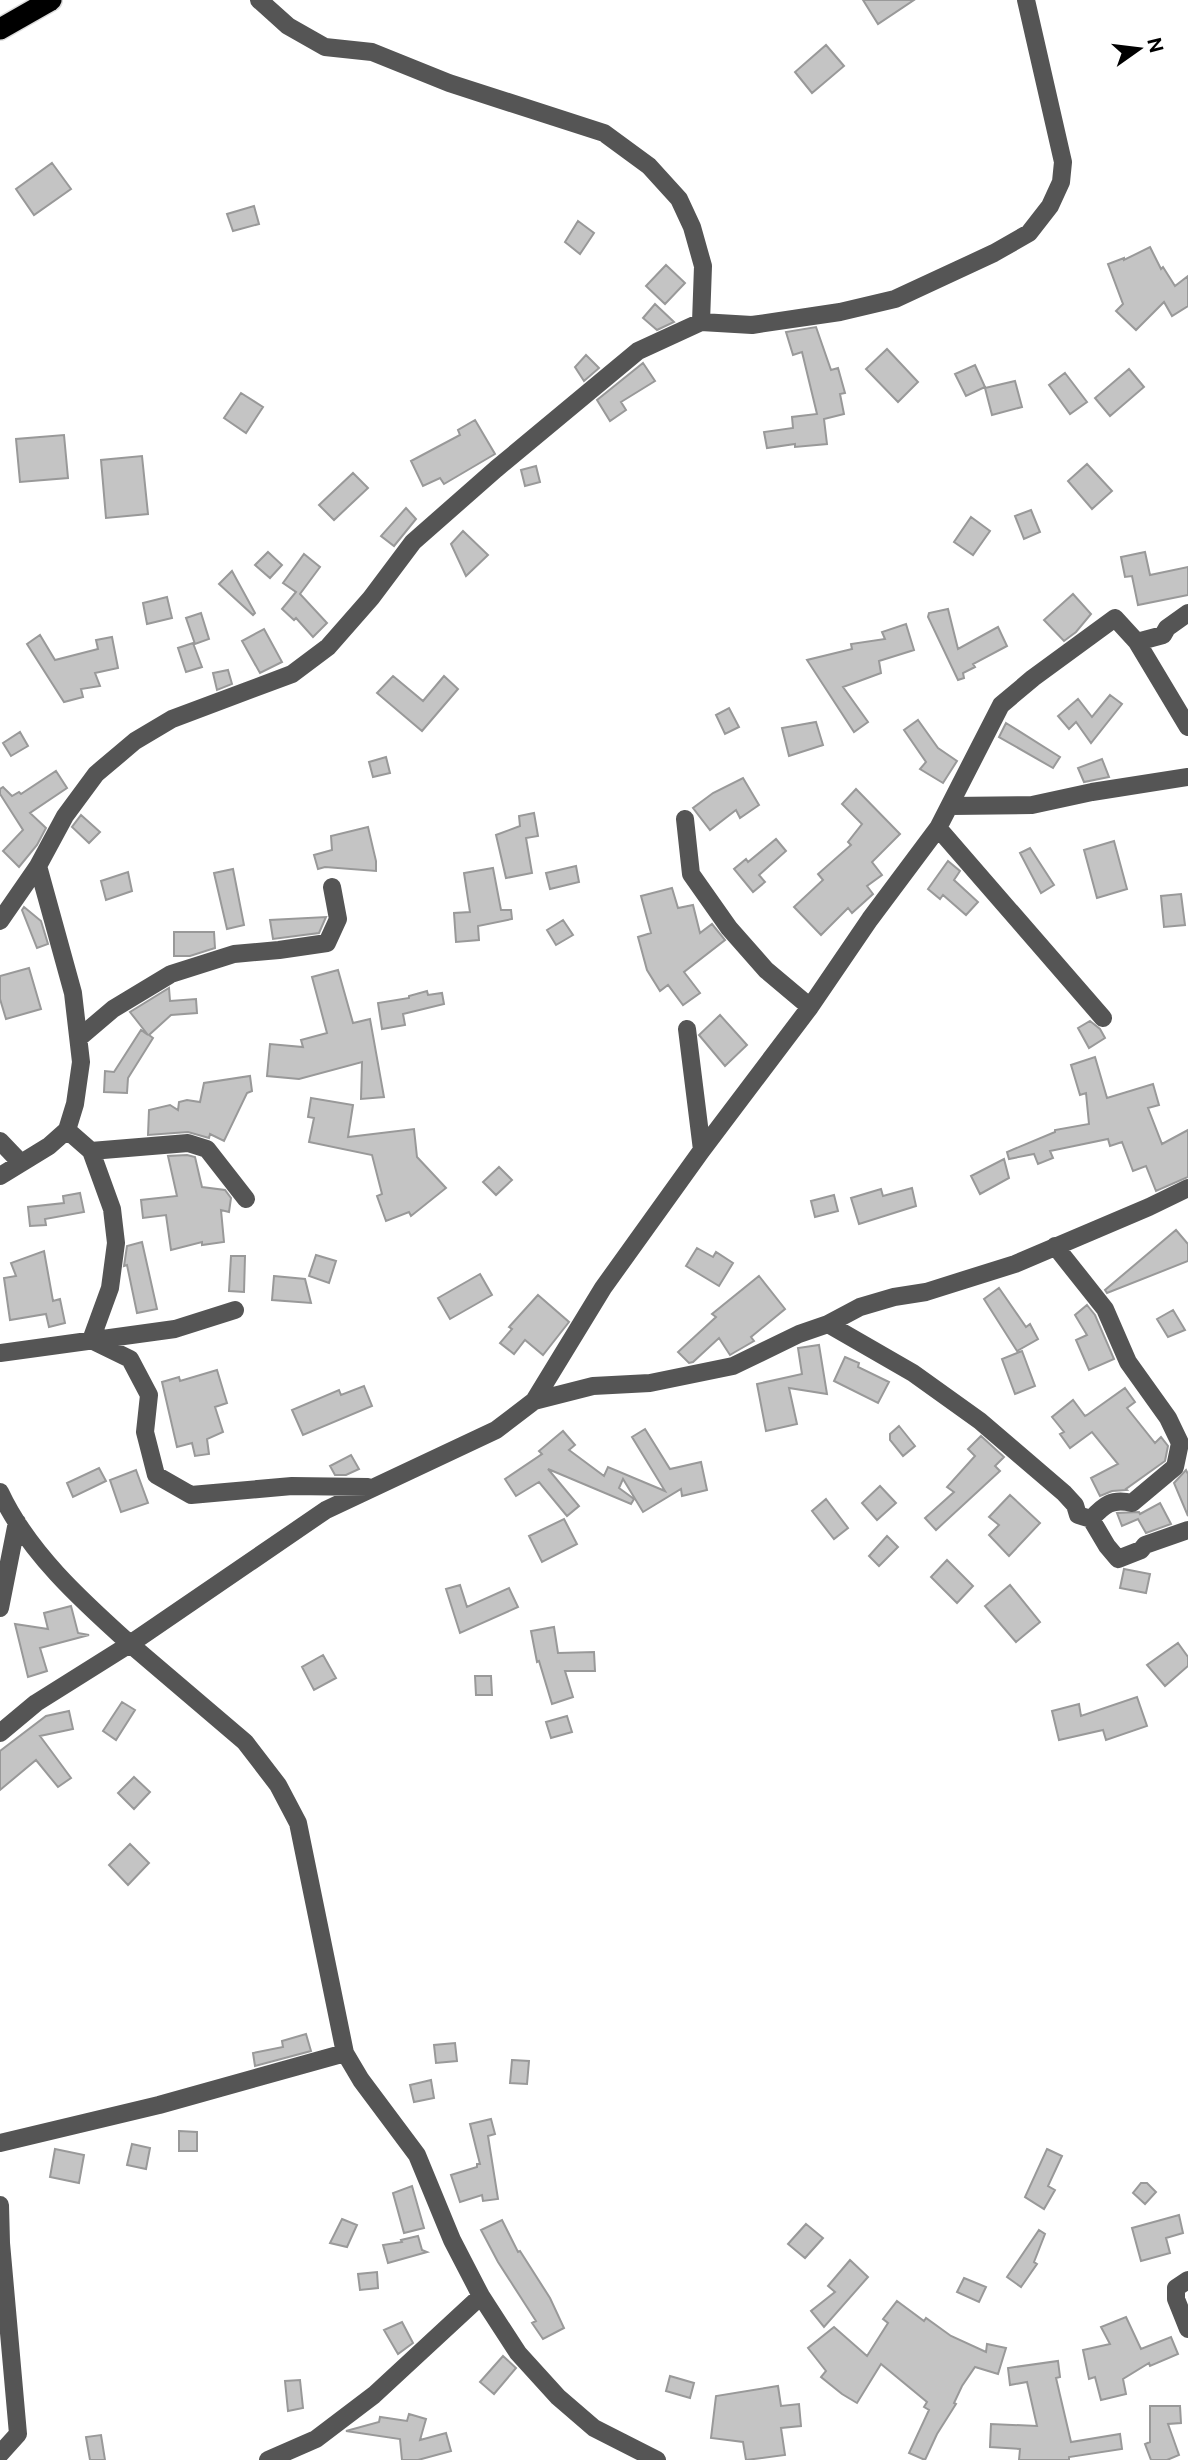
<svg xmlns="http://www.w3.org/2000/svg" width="1188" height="2460" viewBox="0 0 1188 2460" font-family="'Public Sans',sans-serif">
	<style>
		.building { fill: #c4c4c4; stroke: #999; stroke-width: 2 }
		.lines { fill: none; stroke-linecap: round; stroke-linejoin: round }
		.highway-casing { stroke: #dbdbdb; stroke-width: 24 }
		.minor { stroke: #555; stroke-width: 18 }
		.highway { stroke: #000; stroke-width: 21 }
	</style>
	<rect width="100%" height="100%" fill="#fff"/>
	<path class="building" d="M863 0H914L878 24Z
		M826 45 844 66 812 93 795 72Z
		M52 163 71 189 34 215 16 189Z
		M254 206 259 224 233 231 227 214Z
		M578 221 594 233 580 254 565 242Z
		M1150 247 1161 269 1163 267 1175 286 1188 276V306L1172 316 1164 302 1136 330 1116 311 1123 304 1108 264 1124 258V260Z
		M666 265 685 283 665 304 646 286Z
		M655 304 674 322 657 330 643 318Z
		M816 327 831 370 838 368 845 393 840 394 844 414 824 419 827 444 795 447V444L767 448 764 432 793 428 792 417 817 414 802 352 793 355 786 332Z
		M887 349 918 382 898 402 866 369Z
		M586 355 599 368 584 381 575 367Z
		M643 363 655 381 621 402 626 410 610 421 597 400Z
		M975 365 985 387 966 396 955 374Z
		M1129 369 1144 387 1110 416 1095 398Z
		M1065 373 1087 402 1070 414 1049 385Z
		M1015 381 1022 407 992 415 985 388Z
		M241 393 263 407 246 433 224 418Z
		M475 420 495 454 444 484 440 478 423 486 411 461 460 435 458 430Z
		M64 435 68 478 20 482 16 439Z
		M142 456 148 514 106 518 101 460Z
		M1087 464 1112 491 1092 509 1068 481Z
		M536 466 540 482 525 486 521 470Z
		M353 473 368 488 334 520 319 505Z
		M406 508 416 519 394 546 381 536Z
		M1031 510 1040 532 1024 539 1015 516Z
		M971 517 990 531 973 555 954 542Z
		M463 531 488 555 466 576 451 544Z
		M268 552 282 565 270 578 255 565Z
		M1145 552 1150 575 1188 567V595L1138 605 1132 576 1125 577 1121 557Z
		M304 554 320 567 300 594 327 623 313 637 296 618 294 620 282 609 296 592 283 583Z
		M232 571 255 613 253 615 219 584Z
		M1073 594 1091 614 1076 632 1064 641 1044 620Z
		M167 597 172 618 147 624 143 603Z
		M948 609 958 649 998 627 1007 646 973 664 975 667 963 673 964 678 958 680 928 617 929 613Z
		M201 613 209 639 195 644 186 618Z
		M906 624 914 650 879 661 881 673 843 687 868 722 854 732 807 660 852 649 851 644 885 639 882 632Z
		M264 629 282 662 260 673 242 641Z
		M40 635 55 660 98 649 96 640 112 637 118 668 95 673 100 686 81 689 83 697 64 702 27 644Z
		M193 643 202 667 186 672 178 648Z
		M228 670 232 684 217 690 213 673Z
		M393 676 423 701 444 676 458 689 422 731 377 693Z
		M1110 695 1122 704 1091 743 1076 722 1069 729 1058 716 1078 699 1092 717Z
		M729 708 739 727 725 734 716 715Z
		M918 720 938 748 957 761 943 783 920 769 926 762 904 730Z
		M816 722 823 745 789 756 782 728Z
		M1006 723 1060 757 1053 768 999 737Z
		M20 732 28 746 11 756 3 743Z
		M386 757 390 773 373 777 369 762Z
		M1102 759 1109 777 1084 782 1078 768Z
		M56 771 67 788 30 813 46 828 37 845 19 867 3 851 23 830 0 794V789L3 787 12 796 19 792 21 794Z
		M743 778 759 805 740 818 736 810 710 830 693 808 713 793Z
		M856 789 900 834 872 862 882 875 867 886 873 894 852 913 848 908 821 935 794 907 823 880 818 874 851 845 848 842 862 824 842 804Z
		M534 813 538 836 526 838 532 873 506 878 496 835 520 826 519 816Z
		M81 815 100 832 89 843 72 827Z
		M368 827 376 861V871L325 867 318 869 314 855 332 850 331 836Z
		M776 839 786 851 759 875 765 882 753 892 734 869 746 859 748 862Z
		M1114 841 1127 889 1097 898 1084 850Z
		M1030 848 1054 885 1041 893 1020 853Z
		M948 861 960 871 954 880 978 902 966 915 943 895 940 899 928 889Z
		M576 866 579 882 550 889 546 873Z
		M493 868 501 910H511L512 919 478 926 479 940 456 942 454 913 470 912 464 873Z
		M233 869 244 925 227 929 214 873Z
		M128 872 132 891 106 900 101 881Z
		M672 888 678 908 693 905 700 933 712 924 725 940 684 972 700 993 683 1005 668 985 660 991 647 970 638 937 651 933 641 896Z
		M1181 894 1185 925 1164 927 1161 896Z
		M24 907 41 921 48 944 37 948 22 910Z
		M326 917 319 933 273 939 270 920Z
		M563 920 573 935 556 945 547 930Z
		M174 932H214L215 948 190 956H174Z
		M29 968 41 1009 6 1019 0 999V976Z
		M338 970 353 1023 370 1019 384 1097 361 1099 362 1062 299 1079 267 1076 270 1044 303 1047 301 1040 327 1033 312 977Z
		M169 988 170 1001 196 999 197 1013 171 1015 149 1035 153 1038 128 1078 127 1093 104 1092 105 1071 114 1072 141 1030 148 1035 130 1012Z
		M427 991 428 995 442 993 444 1004 403 1014 405 1025 382 1029 378 1003 409 998V996Z
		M720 1015 747 1045 725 1066 699 1035Z
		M1090 1021 1100 1029 1105 1038 1089 1048 1078 1028Z
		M1095 1057 1107 1098 1153 1084 1159 1105 1148 1108 1162 1144 1188 1130V1177L1156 1191 1146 1166 1133 1171 1122 1142 1110 1146 1108 1139 1050 1151 1053 1158 1038 1164 1034 1154 1009 1159 1007 1152 1055 1132V1130L1089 1124 1086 1093 1080 1095 1071 1065Z
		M250 1076 252 1091 247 1093 224 1141 210 1134 209 1138 188 1132 148 1135 149 1110 170 1105 178 1110 179 1102 187 1100 200 1102 204 1083Z
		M311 1098 353 1105 348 1137 414 1129 417 1157 446 1188 411 1216 409 1212 386 1221 377 1196 382 1194 372 1155 309 1142 314 1118 308 1117Z
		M187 1155 195 1157 202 1187 225 1190 231 1198 229 1212 221 1210 224 1242 202 1245V1242L171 1250 166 1215 143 1218 141 1200 177 1196 168 1156Z
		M1004 1159 1009 1178 980 1194 971 1176Z
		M499 1167 512 1180 496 1195 483 1182Z
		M912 1188 916 1206 859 1224 851 1198 881 1189 883 1196Z
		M80 1193 84 1212 45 1219 46 1225 30 1226 28 1207 64 1203 63 1196Z
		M834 1195 838 1211 815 1217 811 1201Z
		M1176 1230 1188 1244V1261L1107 1293 1105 1290Z
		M142 1242 157 1309 137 1313 127 1265 124 1266 127 1246Z
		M697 1248 713 1257 716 1252 733 1263 719 1286 686 1266Z
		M44 1251 53 1301 60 1299 65 1323 49 1327 46 1314 10 1320 4 1278 16 1276 11 1263Z
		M316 1255 336 1261 329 1283 309 1276Z
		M231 1256H245L244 1292 229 1291Z
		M480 1274 492 1295 450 1319 438 1298Z
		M274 1276 305 1279 311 1303 272 1300Z
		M759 1276 785 1309 751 1337 754 1341 735 1352 730 1355 719 1338 693 1362 689 1363 678 1352 716 1317 712 1314Z
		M999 1288 1026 1327 1030 1324 1038 1339 1017 1351 984 1299Z
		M538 1295 569 1322 543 1355 525 1340 514 1354 500 1343 512 1329 509 1327Z
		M1087 1305 1095 1315 1114 1359 1089 1370 1076 1340 1087 1335 1075 1315Z
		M1173 1310 1185 1330 1168 1337 1157 1319Z
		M819 1345 827 1394 789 1388 797 1424 766 1431 757 1384 802 1374 798 1348Z
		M1022 1351 1035 1386 1015 1394 1002 1359Z
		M845 1357 859 1363 858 1367 889 1382 878 1403 834 1381Z
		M217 1370 227 1403 215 1407 223 1432 207 1439 209 1454 195 1456 192 1443 177 1447 162 1382 179 1377 180 1381Z
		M364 1386 372 1406 303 1435 292 1410 339 1390 341 1395Z
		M1125 1388 1135 1402 1127 1408 1155 1443 1161 1437 1168 1446 1165 1461 1126 1489 1127 1490 1112 1491 1100 1496 1091 1478 1118 1464 1092 1432 1070 1448 1060 1434 1064 1432 1052 1417 1073 1400 1085 1416 1087 1415Z
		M899 1426 915 1446 903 1456 890 1440V1434Z
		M645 1429 670 1469 701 1462 707 1490 682 1496 681 1489 643 1512 623 1479 619 1488 634 1499 631 1504 548 1469 579 1506 567 1516 539 1482 516 1496 505 1479 542 1454 539 1451 563 1431 575 1445 569 1450 604 1476 608 1467 665 1491 632 1437Z
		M981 1436 1004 1457 995 1466 1000 1471 936 1530 925 1518 954 1492 947 1487 975 1456 968 1449Z
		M351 1455 359 1469 346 1475H335L330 1466Z
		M99 1468 106 1481 73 1497 67 1483Z
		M136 1470 148 1503 121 1512 110 1480Z
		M1186 1470 1188 1474V1516L1174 1483Z
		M880 1486 896 1503 877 1520 862 1503Z
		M1010 1495 1040 1523 1009 1556 989 1535 999 1525 989 1517Z
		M826 1499 848 1528 834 1539 812 1511Z
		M1160 1503 1171 1524 1146 1533 1138 1519 1122 1526 1117 1513 1139 1512 1140 1514Z
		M564 1519 577 1544 542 1562 529 1536Z
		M887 1536 898 1547 879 1566 869 1556Z
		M947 1560 973 1586 957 1603 931 1577Z
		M1124 1569 1150 1574 1146 1593 1120 1588Z
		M460 1585 467 1607 509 1588 518 1607 460 1633 446 1589Z
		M1010 1585 1040 1622 1016 1642 985 1606Z
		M71 1606 78 1633 89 1635 40 1648 47 1671 28 1677 15 1624 48 1629 44 1613Z
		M554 1627 558 1653 594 1652 595 1671H565L573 1697 552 1704 539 1661 537 1662 531 1631Z
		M1178 1643 1188 1657V1666L1165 1686 1147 1665Z
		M323 1655 336 1678 314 1690 302 1667Z
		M475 1676H491L492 1695H476Z
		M1137 1697 1147 1726 1106 1740 1103 1730 1059 1740 1052 1711 1079 1704 1081 1716Z
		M122 1702 135 1710 116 1740 103 1731Z
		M69 1711 73 1729 40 1736 71 1778 58 1787 36 1760 0 1790V1751L46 1716Z
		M567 1716 572 1732 551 1738 546 1722Z
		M134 1777 150 1792 134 1809 118 1793Z
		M130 1844 149 1863 128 1885 109 1865Z
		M306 2034 311 2051 255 2066 253 2053 283 2047 282 2041Z
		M455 2043 457 2061 436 2063 434 2045Z
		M512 2060 529 2061 527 2084 510 2083Z
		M431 2080 434 2098 414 2102 410 2085Z
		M491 2119 495 2134 488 2136 498 2199 483 2201 482 2195 460 2202 451 2175 477 2167V2164H480L470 2124Z
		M179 2131 197 2132V2151H179Z
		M132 2144 150 2148 146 2169 127 2165Z
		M55 2149 84 2155 79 2183 50 2177Z
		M1047 2149 1062 2156 1048 2186 1055 2190 1044 2209 1025 2197Z
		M1141 2183H1147L1156 2192 1145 2204 1133 2193Z
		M412 2186 424 2228 404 2233 393 2193Z
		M1179 2215 1183 2233 1166 2238 1170 2253 1141 2261 1132 2228Z
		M342 2219 357 2225 347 2247 330 2243Z
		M502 2220 518 2252 520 2251 550 2298 564 2328 543 2339 532 2323 536 2321 498 2262 481 2230Z
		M806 2224 823 2238 805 2258 788 2244Z
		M1039 2230 1045 2234 1034 2262 1037 2264 1021 2287 1007 2277Z
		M418 2236 422 2250 427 2252 388 2263 383 2245 402 2242 401 2240Z
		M850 2260 868 2277 824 2327 811 2311 835 2292 828 2286Z
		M377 2272 378 2288 360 2290 358 2274Z
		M964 2278 986 2287 979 2302 957 2292Z
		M897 2301 924 2321 926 2318 951 2336 986 2352 987 2344 1006 2348 998 2374 975 2367 962 2386 954 2403 956 2404 937 2434 925 2460 909 2453 929 2410 924 2407 927 2402 881 2364 857 2403 842 2394 821 2377 826 2371 808 2348 834 2327 867 2356 888 2323 883 2319Z
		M1126 2317 1141 2349 1171 2337 1178 2354 1150 2366 1149 2363 1123 2379 1126 2394 1101 2400 1095 2377 1089 2379 1083 2350 1110 2344 1101 2327Z
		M402 2322 413 2343 398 2354 384 2330Z
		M503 2356 516 2368 494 2394 480 2382Z
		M1058 2361 1060 2377 1056 2378 1071 2442 1120 2434 1122 2449 1069 2457V2460H1019L1020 2449 990 2447 991 2424 1037 2426 1027 2382 1010 2385 1008 2368Z
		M670 2376 694 2383 690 2398 666 2391Z
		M300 2380 303 2408 288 2411 285 2381Z
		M778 2386 781 2406 799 2404 801 2426 781 2428 785 2455 746 2460 743 2442 711 2438 716 2396Z
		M1150 2406H1180L1181 2423 1168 2424 1179 2455 1167 2460H1151L1145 2444 1150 2442Z
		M409 2414 426 2419 420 2440 446 2433 451 2451 418 2460H402L400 2439 346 2431 379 2422 380 2417 407 2421Z
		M101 2435 105 2460H90L86 2437Z"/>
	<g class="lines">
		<defs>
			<path id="highway" d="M0 29 51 0"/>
		</defs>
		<use href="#highway" class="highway-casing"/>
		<path class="minor" d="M701 322 752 325 840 312 895 299 994 253 1029 233 1050 206 1061 182 1063 162 1026 0
			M1137 642 1163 635 1167 628 1188 613
			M951 806 1032 805 1092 792 1188 777
			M685 819 691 874 729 928 766 970 810 1007
			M938 828 1103 1018
			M0 921 38 866 65 816 96 774 135 741 172 719 292 674 328 647 371 598 413 542 496 469 638 351 701 322 703 266 692 227 679 199 649 166 604 133 449 83 372 52 325 47 288 26 259 0
			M687 1029 702 1150
			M79 1038 113 1009 171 974 234 954 279 950 327 943 338 919 332 887
			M67 1130 91 1151 112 1209 116 1243 110 1288 91 1340
			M0 1141 21 1163
			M91 1151 188 1143 207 1149 246 1199
			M0 1176 49 1146 67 1130 75 1104 81 1062 73 993 38 866
			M1055 1246 1105 1309 1128 1362 1168 1418 1180 1443 1175 1467 1132 1503C1112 1498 1104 1505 1091 1519
			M828 1324 913 1373 980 1421 1064 1493 1075 1505 1078 1515 1091 1519 1107 1546 1118 1559 1141 1550 1145 1545 1188 1530
			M91 1340 130 1359 149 1395 145 1432 156 1475 191 1495 292 1486 368 1487
			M0 1353 175 1329 235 1310
			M534 1401 603 1288 702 1150 810 1007 870 919 938 828 1001 705 1033 678 1115 618 1137 642 1188 727
			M0 1492C28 1552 81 1600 130 1644L326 1510 496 1430 534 1401 593 1386 650 1383 733 1366 799 1334 828 1324 860 1307 894 1297 926 1292 1015 1264 1149 1207 1188 1188
			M0 1608 17 1522
			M0 1733 36 1703 130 1644 245 1742 278 1785 298 1823 345 2053 361 2080 417 2155 452 2240 481 2296 518 2353 558 2397 594 2428 657 2460
			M0 2143 159 2105 345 2053
			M0 2205 1 2243 18 2434 0 2454
			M1188 2280 1176 2288V2299L1188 2329
			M268 2460 316 2439 374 2395 481 2296"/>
		<use href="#highway" class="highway"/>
	</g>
	<g transform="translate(1139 49) rotate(76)" stroke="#ffffff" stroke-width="5" paint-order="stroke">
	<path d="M0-5L12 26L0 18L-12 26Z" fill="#000000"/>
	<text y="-10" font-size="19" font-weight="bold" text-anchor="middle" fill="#000000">N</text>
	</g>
</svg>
